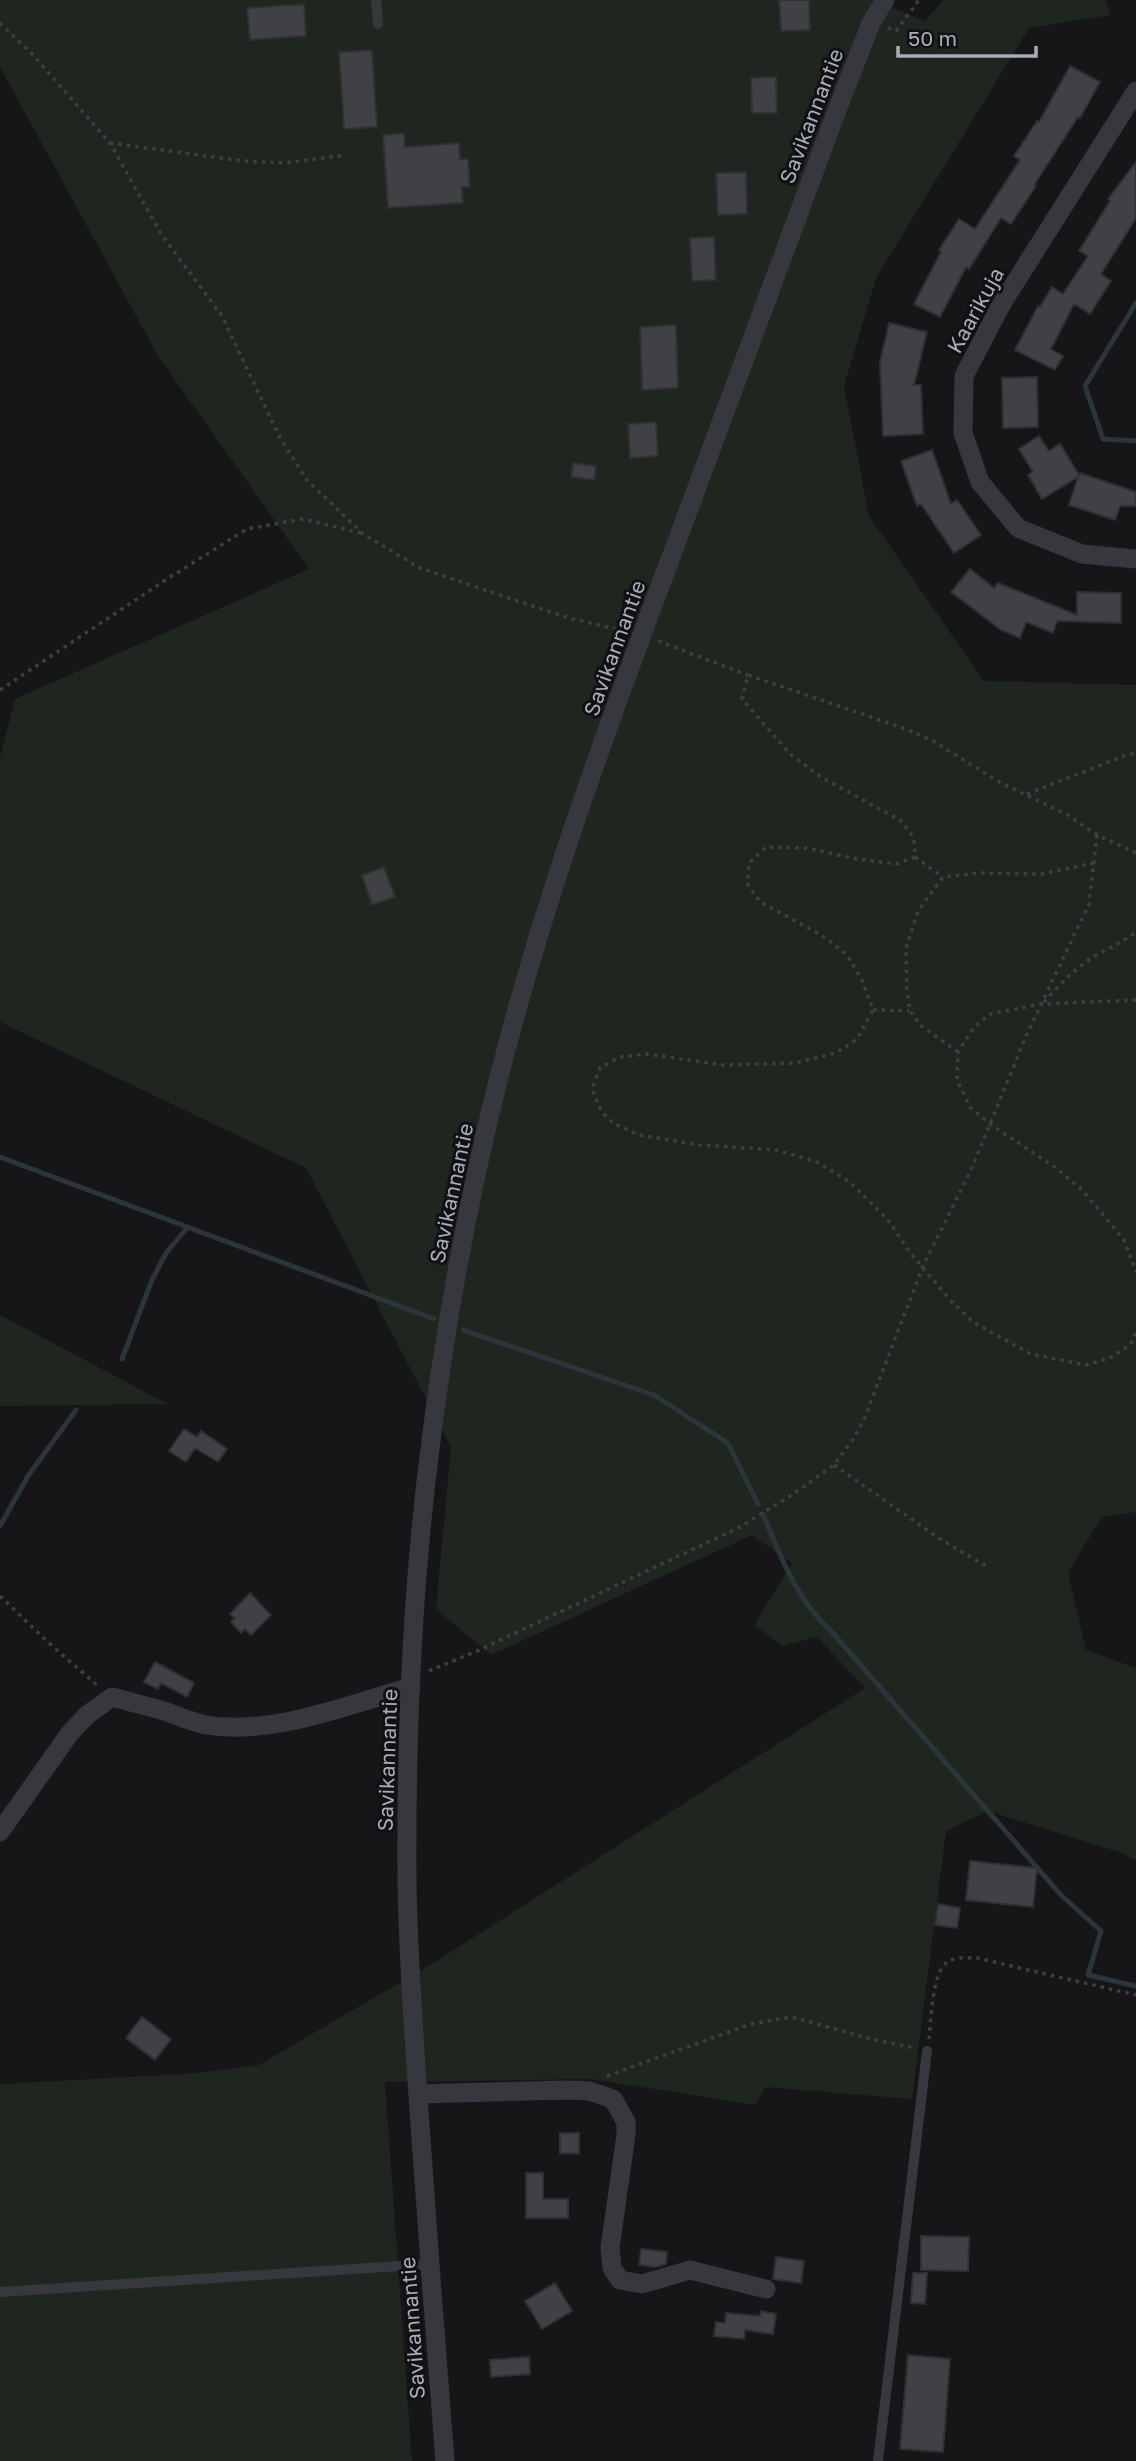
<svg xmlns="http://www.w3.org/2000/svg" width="1136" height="2461" viewBox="0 0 1136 2461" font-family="'Golos Text',sans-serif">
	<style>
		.green { fill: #1e261f }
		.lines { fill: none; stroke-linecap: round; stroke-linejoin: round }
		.stream { stroke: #2c353c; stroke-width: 5 }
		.building { fill: #404145; stroke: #303034; stroke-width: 2 }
		.path { stroke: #3d3f44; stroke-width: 3.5; stroke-dasharray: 3.5 5; stroke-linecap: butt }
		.service { stroke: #37383d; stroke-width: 10 }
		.minor { stroke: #37383d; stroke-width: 19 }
		.labels { text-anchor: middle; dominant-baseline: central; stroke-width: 6; stroke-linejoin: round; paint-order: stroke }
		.street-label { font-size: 21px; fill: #a8adb8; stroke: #111113 }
	</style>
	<rect width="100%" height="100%" fill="#161618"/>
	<path class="green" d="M0 0H874L925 21 943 0H1106L1111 15 1029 28 876 278 844 386 869 516 984 681 1136 685V1512L1102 1517 1068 1572 1086 1650 1136 1668V1861L1122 1853 988 1811 946 1831 912 2099 766 2087 755 2105 591 2079 385 2082 412 2461H0V2084L187 2074 259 2065 435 1962 865 1688 817 1637 782 1646 754 1625 792 1563 752 1535 491 1655 436 1609 451 1447 306 1168 0 1022V757L15 699 309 569 158 356 0 67Z
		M0 1315 168 1404 0 1406Z"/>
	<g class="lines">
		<path class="stream" d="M1136 303 1085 386 1103 439 1136 441
			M0 1157 434 1319
			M463 1330 654 1395 728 1443 758 1504
			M122 1359 152 1280 166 1253 187 1228
			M763 1514C781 1557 796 1599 831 1631L1061 1895 1101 1931 1088 1975 1136 1986
			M0 1526 28 1476 76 1410"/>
	</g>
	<path class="building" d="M779 0H809L810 30 781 31Z
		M304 4 306 36 250 40 247 8Z
		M372 50 377 127 344 129 339 52Z
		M1070 66 1100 82 1080 118 1078 117 1034 185 1036 186 1011 224 1001 218 969 269 966 267 940 317 914 304 941 252 939 250 959 219 975 229 1020 160 1014 156 1037 121 1039 122Z
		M776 77 777 113H752L751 78Z
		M404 133 405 147 459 143 460 159H468L470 187H462L463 203 388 208 383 135Z
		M1136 162V218L1101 274 1111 281 1090 314 1074 304 1051 349 1063 356 1055 370 1015 350 1038 306 1040 307 1052 287 1063 294 1088 256 1079 251 1110 201 1108 199Z
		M746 172 747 214 718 215 716 173Z
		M714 237 716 280 692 281 690 238Z
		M889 323 927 332 914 385H921L923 434 883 436 880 362Z
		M676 325 678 388 642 390 640 327Z
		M1037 377 1038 427 1003 428 1002 378Z
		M656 422 658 456 630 458 628 424Z
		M1039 436 1049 451 1060 444 1079 475 1080 473 1136 492V506H1120L1115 520 1069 505 1078 477 1042 499 1028 475 1033 472 1019 449Z
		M932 450 951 504 957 500 981 535 954 553 921 504 917 506 901 461Z
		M573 463 596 466 594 480 571 477Z
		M970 569 994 588 998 583 1077 615V592L1121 593V623L1057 621 1053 633 1026 622 1020 638 1001 630 951 592Z
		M384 867 395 897 372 905 362 875Z
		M184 1429 197 1437 201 1431 227 1449 218 1462 195 1448 186 1462 169 1451Z
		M250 1593 271 1615 251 1635 245 1629 241 1633 231 1622 235 1618 230 1614Z
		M155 1662 194 1683 187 1697 161 1683 158 1689 144 1682Z
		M970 1861 1037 1868 1033 1907 966 1900Z
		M938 1904 960 1908 957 1928 935 1925Z
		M142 2017 171 2039 155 2060 126 2038Z
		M560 2133H579V2154L560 2153Z
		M526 2173H543V2199H568V2218H526Z
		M921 2236 969 2237 968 2271 921 2270Z
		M641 2249 667 2252 666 2264 655 2267 639 2265Z
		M776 2257 804 2261 801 2283 773 2279Z
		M913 2273H927L925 2304 911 2303Z
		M555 2283 572 2311 542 2329 525 2301Z
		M761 2311 776 2314 773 2334 745 2330 744 2339 714 2336 716 2322 725 2323 726 2313 760 2316Z
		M908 2355 950 2359 943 2452 900 2449Z
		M529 2357 530 2374 491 2377 490 2360Z"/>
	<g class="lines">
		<path class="path" d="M0 23 33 55 110 143 161 234 222 316 280 438 307 480 363 534 420 568 569 618 624 631
			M888 28 896 31 919 0
			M110 143 243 161 285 163 347 155
			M658 641 748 675
			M0 690 167 579 247 529 303 519 361 533
			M1027 794 1129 754H1136
			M1136 853 1097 835 1068 815 1001 783 933 741 906 729 748 675 742 699 789 753 821 777 900 820 914 838 915 857 896 864 857 859 806 848 766 847 749 863 747 883 760 902 823 936 847 955 862 980 873 1010 857 1039 836 1053 795 1063 723 1065 647 1054 620 1057 600 1068 592 1089 601 1111 613 1123 639 1135 699 1145 776 1150 817 1162 850 1182 888 1220 911 1254 952 1302 973 1322 1031 1354 1086 1365 1110 1358 1131 1344 1136 1332
			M915 857 943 877
			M1136 1000 1041 1004 990 1014 974 1027 958 1052 957 1080 970 1107 990 1124 1056 1168 1082 1190 1124 1240 1136 1272
			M1044 1002C1059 986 1074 969 1093 957 1108 949 1122 942 1136 932
			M873 1010 909 1011
			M958 1052 920 1025 910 1011 907 992 906 948 918 911 943 877 979 873 1042 874 1094 863
			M834 1465 943 1541 990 1568
			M0 1596 50 1644 97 1685
			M429 1671 477 1651 740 1527 793 1494 834 1465 854 1438 865 1417 923 1266 971 1170 1027 1034 1089 904 1097 835
			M929 2039C931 2021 932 1976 945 1964 953 1956 966 1958 977 1958L1136 1995
			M607 2076 751 2024 792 2017 871 2039 915 2048"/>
		<path class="service" d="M376 0 378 24
			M0 2292 430 2264
			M878 2461 927 2051"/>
		<path class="minor" d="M1136 91 1001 305 964 376 963 433 980 482 1018 528 1082 554 1136 559
			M0 1832 70 1733 87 1715 112 1697C130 1702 147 1706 164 1711 178 1716 192 1722 206 1725 271 1736 348 1705 411 1687
			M418 2094 568 2090 589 2091 613 2099 626 2122V2135L610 2248 612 2268 620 2280 642 2284 690 2270 766 2289
			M445 2461C436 2344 427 2228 419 2111 414 2035 408 1958 407 1881 406 1748 411 1614 426 1482 446 1306 480 1131 531 961 572 822 623 685 674 549 727 406 781 262 834 118L871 23 885 0"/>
	</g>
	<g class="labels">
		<g class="street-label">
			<text transform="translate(811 116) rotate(-69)">Savikannantie</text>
			<text transform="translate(975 310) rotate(-61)">Kaarikuja</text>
			<text transform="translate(614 648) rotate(-70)">Savikannantie</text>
			<text transform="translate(451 1193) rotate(-78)">Savikannantie</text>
			<text transform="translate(387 1760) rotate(-88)">Savikannantie</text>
			<text transform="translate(412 2328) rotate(-94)">Savikannantie</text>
		</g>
	</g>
	<path d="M898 46v10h138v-10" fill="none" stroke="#a8adb8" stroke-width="3.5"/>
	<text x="908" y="46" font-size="21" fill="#a8adb8" stroke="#111113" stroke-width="5" paint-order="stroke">50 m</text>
</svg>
